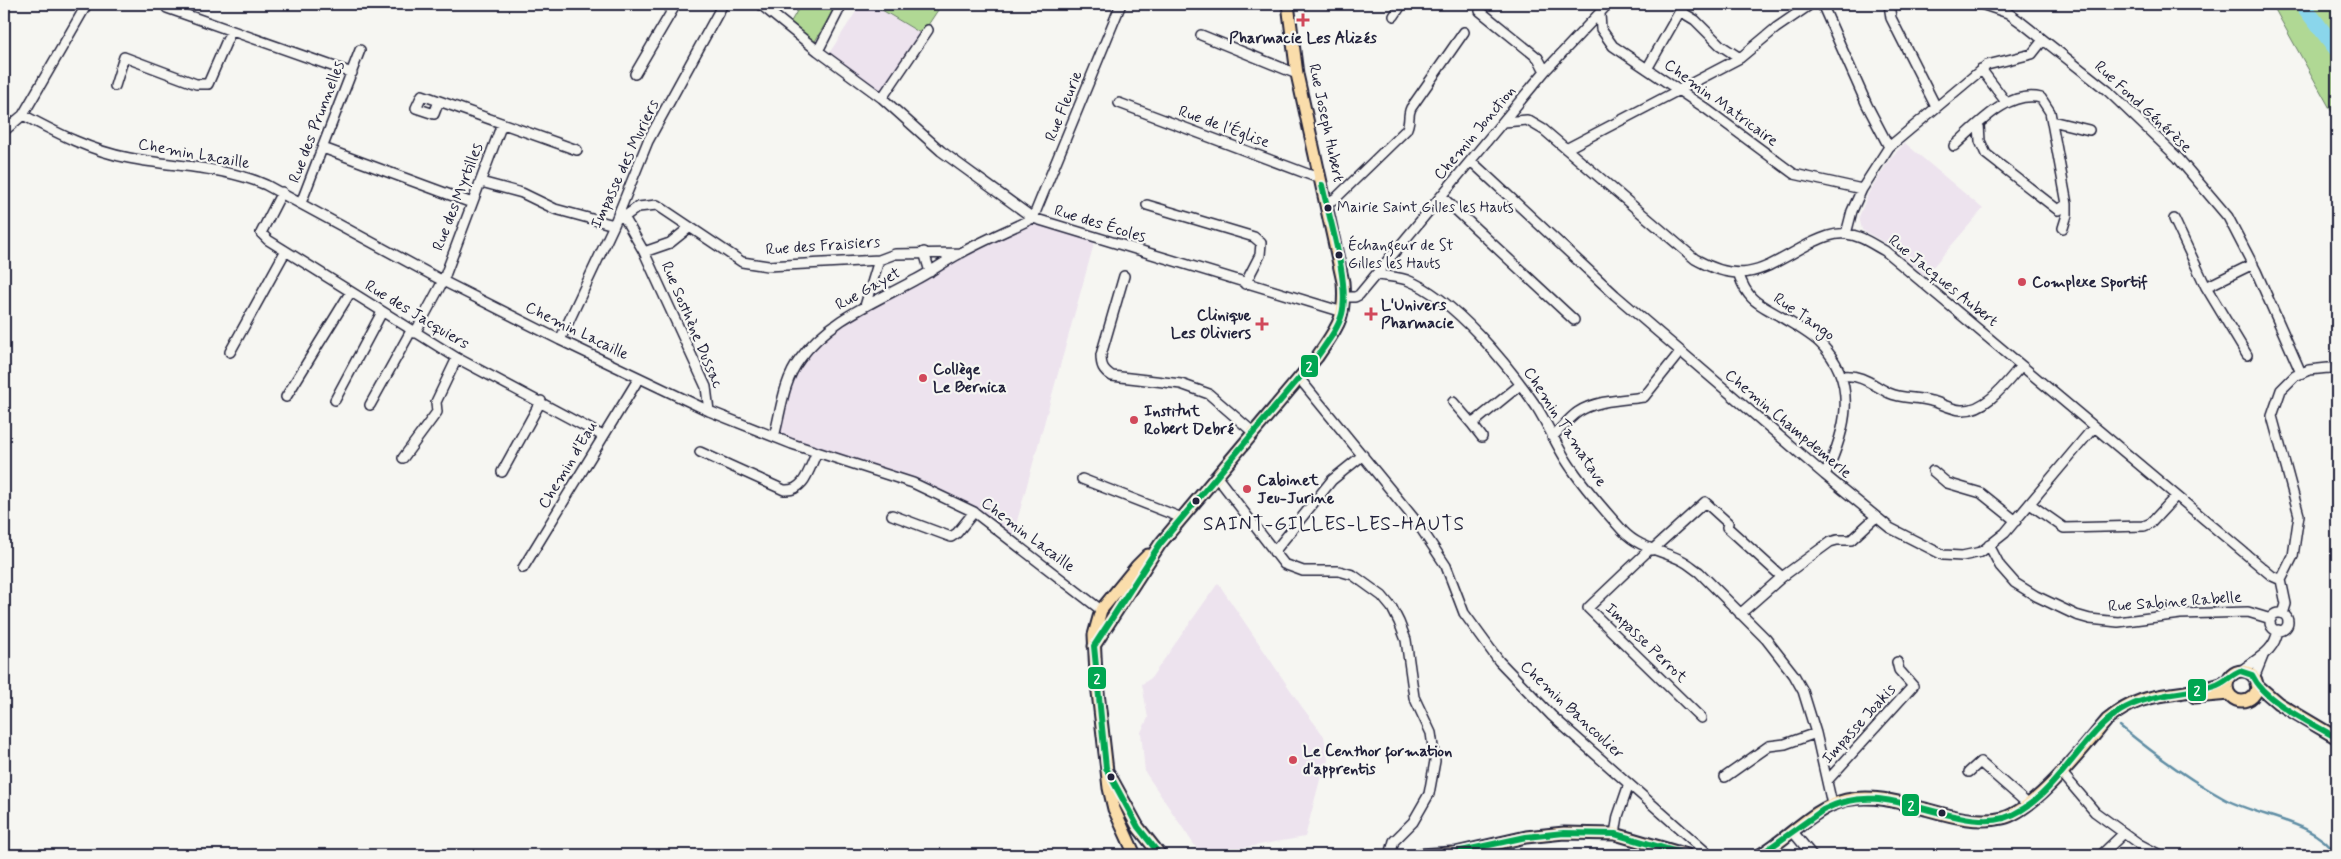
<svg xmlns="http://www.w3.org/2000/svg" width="2341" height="859" viewBox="0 0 2341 859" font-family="Mynerve,sans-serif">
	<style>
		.built { fill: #ede3ee }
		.green { fill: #b0d894; stroke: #697d68 }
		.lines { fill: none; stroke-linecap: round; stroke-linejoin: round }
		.stream { stroke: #608ea5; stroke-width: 2.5 }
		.river { stroke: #8ad6eb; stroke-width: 16 }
		.minor-casing { stroke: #22223b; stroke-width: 12 }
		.major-casing { stroke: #22223b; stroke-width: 15 }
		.minor { stroke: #f6f6f2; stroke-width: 9 }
		.major { stroke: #faddab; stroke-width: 11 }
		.bus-1-casing { stroke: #f6f6f2; stroke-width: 10 }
		.bus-1 { stroke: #00a651; stroke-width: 6 }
		.poi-dot { fill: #d1495b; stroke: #f6f6f2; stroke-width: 2 }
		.bus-dot { fill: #22223b; stroke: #f6f6f2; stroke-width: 2 }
		.labels { text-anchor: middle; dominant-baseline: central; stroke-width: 4.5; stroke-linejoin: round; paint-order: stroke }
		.bus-label { font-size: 15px; fill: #22223b; stroke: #f6f6f2; text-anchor: start }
		.poi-label { font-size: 16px; font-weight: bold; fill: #22223b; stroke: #f6f6f2; text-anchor: start }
		.street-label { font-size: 16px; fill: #22223b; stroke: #f6f6f2 }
		.quarter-label { font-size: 19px; letter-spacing: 1px; fill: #22223b; stroke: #f6f6f2 }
		.line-badge { stroke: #f6f6f2; stroke-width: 2 }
		.badge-label { font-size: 14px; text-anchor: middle; font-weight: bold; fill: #fff }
	</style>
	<rect width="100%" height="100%" fill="#f6f6f2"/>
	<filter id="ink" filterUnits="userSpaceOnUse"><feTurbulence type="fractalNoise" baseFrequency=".02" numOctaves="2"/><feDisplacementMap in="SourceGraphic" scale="10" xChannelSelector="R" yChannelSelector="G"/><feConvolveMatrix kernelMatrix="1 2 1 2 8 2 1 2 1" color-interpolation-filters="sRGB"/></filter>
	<g filter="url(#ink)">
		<path class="built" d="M861 4H872L922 34 882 92 828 55Z
			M1905 143 1983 209 1925 276 1889 245 1862 230 1859 217 1868 194 1881 173 1892 156Z
			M1035 221 1095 240 1012 539 913 481 775 437 793 371 827 332 883 299Z
			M1218 583 1302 707 1324 736 1329 766 1323 768 1305 837 1201 855 1145 772 1141 732 1148 718 1142 684 1151 678Z"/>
		<path class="green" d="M801 4H837L814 43 789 25Z
			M872 4H942L922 34Z
			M2272 4H2337V121Z"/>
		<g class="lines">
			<path class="stream" d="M2120 726C2153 753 2186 778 2223 798 2261 819 2310 818 2337 855"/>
			<path class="river" d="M2302 4 2337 50"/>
			<defs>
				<path id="minor" d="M760 4 818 51 882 98 941 151 1033 218 1343 312
					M1822 4 1867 105 1889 147
					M1889 4 1891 18 1936 107
					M1981 4 2008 13 2022 23 2108 91 2178 158 2228 217 2256 271 2301 373
					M167 8 352 73
					M1480 11 1538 58 1545 71
					M1600 14 1601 29 1613 46 1705 108 1794 174 1862 189
					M1394 16 1402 4
					M1201 35 1297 74
					M818 51 842 4
					M1647 69 1680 11 1695 20 1720 45 1740 58
					M1981 69 2006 102
					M635 74 676 4
					M115 86 124 57 196 84H208L231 31
					M882 98 928 30
					M439 101 434 114 416 108 422 95 439 101 577 150
					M1119 103 1313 176 1320 175
					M23 115C57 133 91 151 129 158 174 167 224 166 266 185L443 281 560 340 709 411 792 444 913 483 974 512 1101 610
					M2052 121 2089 130
					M1504 122 1527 120 1544 130 1695 259C1745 287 1764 268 1809 244 1820 239 1834 232 1846 234 1860 235 1872 244 1885 251L2272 576 2281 580
					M1979 124 1980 141 1986 154 2058 210 2067 204
					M4 131 23 115 87 4
					M1954 146C1978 125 2007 90 2041 98L2050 112 2067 204V215L2063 228
					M323 148 472 203
					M1566 149 1740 58 1776 28 1811 4
					M1471 161 1615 295 1825 475 1890 528 1943 555 1962 556 1981 552 2005 533 2094 427
					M481 182 522 193 555 209 614 225
					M282 192 261 233 268 240 457 358 603 436
					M1441 196 1574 320
					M301 203 360 50
					M1327 203 1336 198 1406 130C1411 122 1407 116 1411 108L1464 32
					M1147 205 1254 237 1261 243 1260 255 1245 284
					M624 217 644 252 706 387 709 411
					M617 218 624 217 638 207 657 205 742 262 768 266 879 260 895 254 961 253
					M1033 218 1121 4
					M2174 219 2206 287 2247 355
					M1846 234 1852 211 1862 189 1889 147 1987 65 2032 54 2043 40
					M644 252 670 243 690 227
					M924 252 930 272
					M1377 275C1386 276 1397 277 1407 280 1454 298 1508 365 1536 406 1549 426 1558 450 1572 469 1587 491 1605 511 1623 531 1640 549 1662 550 1683 561 1689 564 1694 569 1699 572L1766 639 1794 675 1803 691 1816 733 1832 804
					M1739 275C1748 302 1760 304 1783 318 1796 326 1811 334 1821 344 1859 383 1846 431 1825 475
					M1124 276 1101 355C1101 366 1103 370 1112 376L1181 384 1209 394 1254 433
					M2206 287 2253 264
					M1344 297H1355L1359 295 1545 71 1608 4
					M865 306 879 260
					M415 333 443 281 502 124
					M560 340 614 225 648 141 723 4
					M230 352 285 252
					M1843 376C1861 374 1873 385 1889 393 1902 399 1917 397 1931 401 1941 403 1950 409 1961 410 1986 412 2007 382 2021 366
					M1299 378 1416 521 1446 566 1464 613 1499 661 1552 716 1706 852
					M286 397 350 293
					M335 400 382 312
					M1453 402 1472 424 1520 385
					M370 405 411 331
					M1472 424 1482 437
					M774 437C781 411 783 381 800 359 828 320 875 302 915 280 931 272 945 261 961 253 984 240 1009 230 1033 218
					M1552 437C1561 429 1569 418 1578 412 1597 400 1622 400 1644 397L1680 352
					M700 452 784 490C805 492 809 468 817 452
					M403 458 437 412 436 402 457 358
					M1933 471 1947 483 1981 493 2016 521
					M502 472 541 401
					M1217 477 1284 564 1303 571H1339L1353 575 1382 596 1392 608 1399 622 1406 640 1414 697 1431 733 1435 761 1429 794 1413 822 1394 841 1390 855
					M1082 479 1182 518
					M2030 504 2064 528 2144 526 2151 523 2176 496
					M892 515 951 537 957 533 974 512
					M1989 545 2000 566 2015 583 2036 596 2076 615 2090 619 2118 622 2180 614 2248 612 2271 619
					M1650 549 1588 608 1701 718
					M1652 550 1705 502 1728 523 1727 527 1782 577
					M1274 552 1332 480 1363 455
					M523 568 639 378
					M2270 622a9 9 0 1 1 18 0a9 9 0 1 1-18 0Z
					M1740 614 1782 577 1830 542 1837 540H1851L1876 517
					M2283 614 2286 604 2281 580 2293 556 2299 515 2272 416 2281 390 2295 376 2309 370 2328 368 2337 369
					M2241 671C2258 657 2274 653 2278 630
					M2254 678 2263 656
					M1969 772 1980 762 2029 805
					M2061 772 2095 812 2139 844 2160 855
					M1725 777 1769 746 1785 744 1816 733
					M1827 781 1913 686 1899 670 1897 662
					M1793 832 1812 855
					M1615 834 1618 816 1629 784
					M2101 855 2124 833"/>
				<path id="major" d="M1094 646 1160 544 1317 357C1337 327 1346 320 1343 282L1297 74 1288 4
					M2227 686a15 15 0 1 1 30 0a15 15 0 1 1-30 0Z
					M2256 684 2278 703 2337 738
					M2195 697 2229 694
					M1109 774 1138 827 1160 855
					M1135 855 1114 809 1109 788 1096 675 1094 635 1101 610 1137 566 1148 555
					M1420 855 1452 853
					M1447 855 1526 837 1564 833 1615 834 1687 855
					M1760 855C1789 838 1813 808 1846 800 1873 794 1899 802 1925 809 1950 816 1977 824 2003 818 2036 810 2085 746 2107 720 2143 691 2164 698 2205 688 2212 687 2220 684 2227 682"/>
			</defs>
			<use href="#minor" class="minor-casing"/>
			<use href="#major" class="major-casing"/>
			<use href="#minor" class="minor"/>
			<use href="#major" class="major"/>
			<defs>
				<path id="bus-1" d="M1160 855 1138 827 1106 768 1094 646 1160 544 1317 357C1326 344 1338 329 1342 314 1350 284 1329 217 1322 185
					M1420 855 1452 853 1526 837 1564 833 1615 834 1687 855
					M1760 855 1823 810C1871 785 1910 808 1959 817 1973 820 1990 822 2004 818 2054 802 2079 737 2120 711 2148 693 2183 695 2214 686 2225 683 2230 675 2240 671L2252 675C2264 702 2312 723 2337 738"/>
			</defs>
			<use href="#bus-1" class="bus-1-casing"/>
			<use href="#bus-1" class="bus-1"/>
		</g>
	</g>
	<g class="poi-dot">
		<path d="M1300.5 12.5h5v5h5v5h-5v5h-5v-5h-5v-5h5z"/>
		<circle cx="2022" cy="282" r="5"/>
		<path d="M1368.5 306.5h5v5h5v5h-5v5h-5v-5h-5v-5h5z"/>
		<path d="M1259.5 316.5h5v5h5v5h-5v5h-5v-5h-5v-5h5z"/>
		<circle cx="923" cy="378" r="5"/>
		<circle cx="1134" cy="420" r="5"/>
		<circle cx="1247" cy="489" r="5"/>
		<circle cx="1293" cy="760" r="5"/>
	</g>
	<g class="bus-dot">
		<circle cx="1328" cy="208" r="4.5"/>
		<circle cx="1339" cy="255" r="4.5"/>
		<circle cx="1196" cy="501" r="4.5"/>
		<circle cx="1111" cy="777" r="4.5"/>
		<circle cx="1942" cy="813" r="4.5"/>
	</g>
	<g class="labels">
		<g class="bus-label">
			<text x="1337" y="208">Mairie Saint Gilles les Hauts</text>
			<text x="1348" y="246">Échangeur de St<tspan x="1348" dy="18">Gilles les Hauts</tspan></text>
		</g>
		<g class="poi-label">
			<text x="1303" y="38" text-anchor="middle">Pharmacie Les Alizés</text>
			<text x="2032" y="282">Complexe Sportif</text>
			<text x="1381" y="305">L'Univers<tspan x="1381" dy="18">Pharmacie</tspan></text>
			<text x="1251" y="315" text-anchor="end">Clinique<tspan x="1251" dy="18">Les Oliviers</tspan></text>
			<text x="933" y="369">Collège<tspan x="933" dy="18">Le Bernica</tspan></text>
			<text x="1144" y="411">Institut<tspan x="1144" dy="18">Robert Debré</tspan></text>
			<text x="1257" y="480">Cabinet<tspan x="1257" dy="18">Jeu-Jurine</tspan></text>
			<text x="1303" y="751">Le Centhor formation<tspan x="1303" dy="18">d'apprentis</tspan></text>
		</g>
		<g class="street-label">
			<text transform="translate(1721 103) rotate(36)">Chemin Matricaire</text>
			<text transform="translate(1064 106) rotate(-68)">Rue Fleurie</text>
			<text transform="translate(2143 107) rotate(43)">Rue Fond Générèse</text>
			<text transform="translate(317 122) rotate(-69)">Rue des Prunnelles</text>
			<text transform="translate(1326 123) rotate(78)">Rue Joseph Hubert</text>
			<text transform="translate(1224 127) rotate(20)">Rue de l'Église</text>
			<text transform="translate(1475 133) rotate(-50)">Chemin Jonction</text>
			<text transform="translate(194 154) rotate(10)">Chemin Lacaille</text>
			<text transform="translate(625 164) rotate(-65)">Impasse des Muriers</text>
			<text transform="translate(458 197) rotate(-69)">Rue des Myrtilles</text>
			<text transform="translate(1100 224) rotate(17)">Rue des Écoles</text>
			<text transform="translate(823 246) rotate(-4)">Rue des Fraisiers</text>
			<text transform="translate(1943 281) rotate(39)">Rue Jacques Aubert</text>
			<text transform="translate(868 289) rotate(-29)">Rue Gayet</text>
			<text transform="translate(417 315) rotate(31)">Rue des Jacquiers</text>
			<text transform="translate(1804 317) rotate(35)">Rue Tango</text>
			<text transform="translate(692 325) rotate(67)">Rue Sosthène Dussac</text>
			<text transform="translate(577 331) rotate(26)">Chemin Lacaille</text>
			<text transform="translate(1788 424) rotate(40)">Chemin Champdemerle</text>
			<text transform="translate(1565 427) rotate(57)">Chemin Tamatave</text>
			<text transform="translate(568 465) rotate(-59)">Chemin d'Eau</text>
			<text transform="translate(1028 535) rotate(37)">Chemin Lacaille</text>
			<text transform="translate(2175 602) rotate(-4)">Rue Sabine Rabelle</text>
			<text transform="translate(1646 643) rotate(44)">Impasse Perrot</text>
			<text transform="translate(1572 710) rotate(43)">Chemin Bancoulier</text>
			<text transform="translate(1859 724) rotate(-48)">Impasse Joakis</text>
		</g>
		<g class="quarter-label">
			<text x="1334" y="524">SAINT-GILLES-LES-HAUTS</text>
		</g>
	</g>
	<g class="line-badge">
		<rect x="1300" y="354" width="19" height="24" rx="5" fill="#00a651"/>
		<rect x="1087" y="666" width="20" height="24" rx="5" fill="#00a651"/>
		<rect x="2187" y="678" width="20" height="24" rx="5" fill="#00a651"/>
		<rect x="1901" y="793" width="19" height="24" rx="5" fill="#00a651"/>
	</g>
	<g class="badge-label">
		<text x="1309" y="371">2</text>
		<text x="1097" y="683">2</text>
		<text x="2197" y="695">2</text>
		<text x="1911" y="810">2</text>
	</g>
	<rect width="2341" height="859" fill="none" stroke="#f6f6f2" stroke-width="20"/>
	<rect x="10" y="10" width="2321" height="839" fill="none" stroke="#22223b" stroke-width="2" filter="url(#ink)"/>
</svg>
